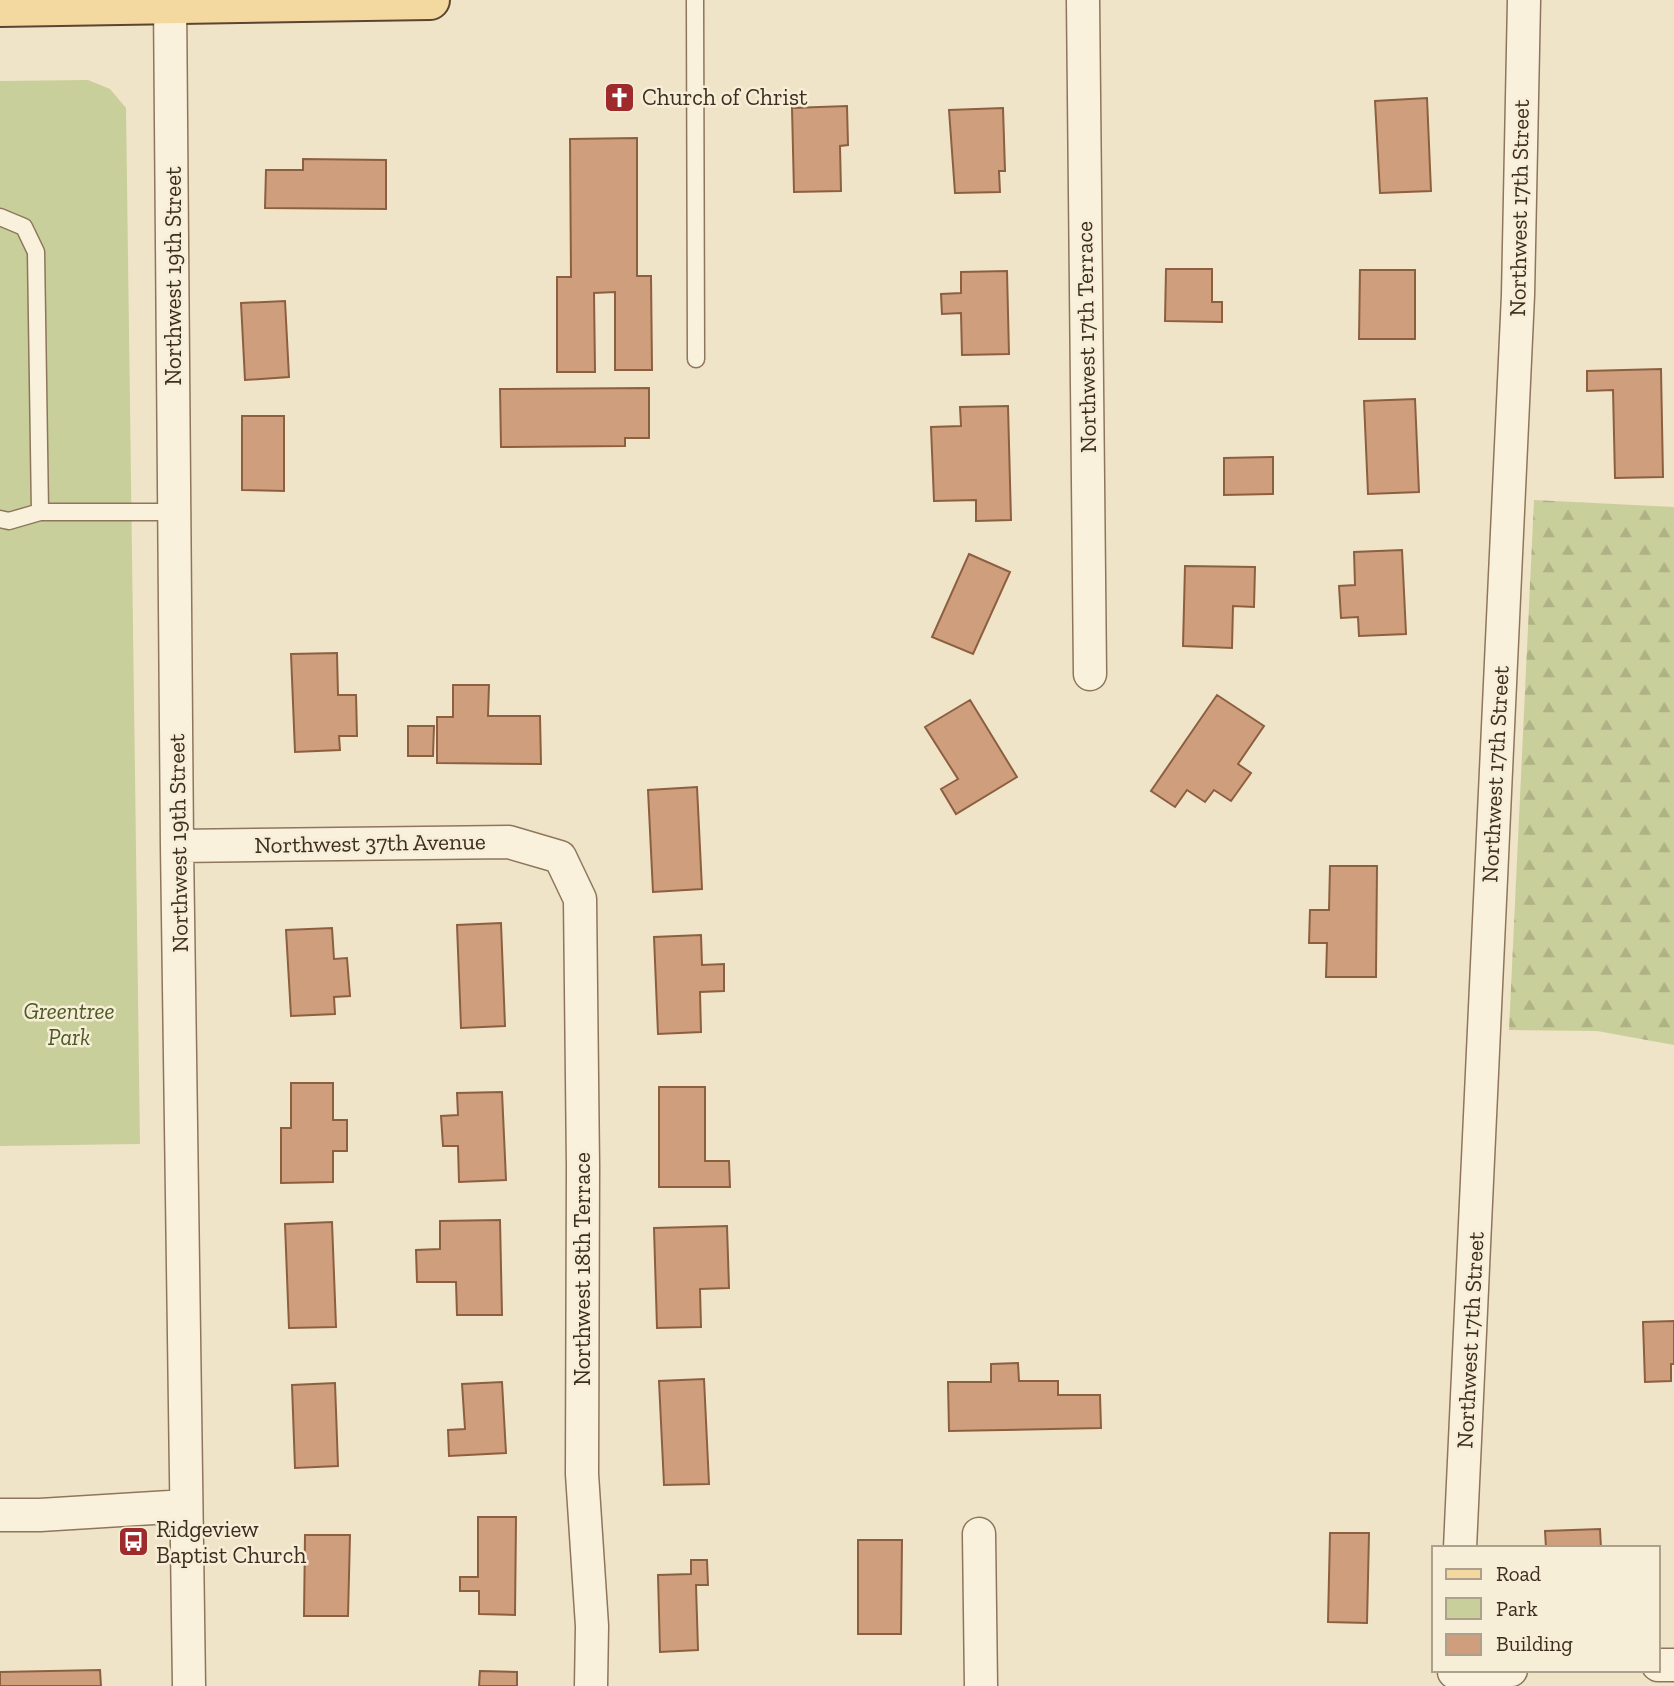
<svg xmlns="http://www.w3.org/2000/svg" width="1674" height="1686" viewBox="0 0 1674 1686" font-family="'Zilla Slab',serif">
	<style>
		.green { fill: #c9cf9b }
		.forest { fill: url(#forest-firs) }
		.building { fill: #cf9f7d; stroke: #8d5f41; stroke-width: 2 }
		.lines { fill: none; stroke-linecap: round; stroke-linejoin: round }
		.lane-casing { stroke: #8d765c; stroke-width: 19 }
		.street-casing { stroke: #8d765c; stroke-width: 35 }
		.primary-casing { stroke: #5b4430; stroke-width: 42 }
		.lane { stroke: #faf1dc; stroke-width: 16 }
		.street { stroke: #faf1dc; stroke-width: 32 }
		.primary { stroke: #f3d9a0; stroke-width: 38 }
		.labels { text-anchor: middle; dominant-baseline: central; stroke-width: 5; stroke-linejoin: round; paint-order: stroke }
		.poi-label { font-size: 23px; fill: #3d2e20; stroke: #f7eed8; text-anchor: start }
		.street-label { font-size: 23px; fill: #3d2e20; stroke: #f7eed8 }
		.park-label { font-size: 23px; font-style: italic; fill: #4d5a26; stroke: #f7eed8 }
	</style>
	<defs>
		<pattern id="forest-firs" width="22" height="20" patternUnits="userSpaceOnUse" patternTransform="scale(1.75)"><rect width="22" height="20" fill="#c9cf9b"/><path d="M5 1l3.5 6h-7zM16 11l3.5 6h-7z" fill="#aeb285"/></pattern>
	</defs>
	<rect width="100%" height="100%" fill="#f0e4c8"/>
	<path class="green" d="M88 80 110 89 126 108 140 1144 0 1146V81Z"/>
	<path class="forest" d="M1534 500 1674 507V1045L1597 1031 1509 1030Z"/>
	<path class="building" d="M1427 98 1431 191 1380 193 1375 101Z
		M847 106 848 145 840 146 841 191 794 192 792 108Z
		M1003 108 1005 171H999L1000 192 955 193 949 110Z
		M637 138V276H651L652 370H615V292L594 293 595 372H557V277H571L570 139Z
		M303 159 386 160V209L265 208 266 170H303Z
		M1166 269H1212V302H1222V322L1165 321Z
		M1360 270H1415V339H1359Z
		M1007 271 1009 354 962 355 961 313 942 314 941 294 961 293V272Z
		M285 301 289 377 245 380 241 303Z
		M1661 369 1663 477 1615 478 1613 390 1587 391V371Z
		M649 388V438H625V446L501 447 500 389Z
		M1415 399 1419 492 1368 494 1364 401Z
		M1008 406 1011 520 976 521V500L934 501 931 427 961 426 960 407Z
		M242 416H284V491L242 490Z
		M1273 457V494L1224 495V458Z
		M1402 550 1406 634 1359 636 1358 617 1341 618 1339 586 1355 585 1354 552Z
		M969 554 1010 572 973 654 932 637Z
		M1185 566 1255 567 1254 607 1233 606 1232 648 1183 646Z
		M337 653 338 695H356L357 736H339L340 750 295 752 291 654Z
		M453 685H489L488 716H540L541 764 437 763V717H453Z
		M1217 695 1264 726 1238 764 1251 773 1231 801 1214 790 1205 802 1187 790 1175 807 1151 791Z
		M970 700 1017 777 956 814 941 789 958 779 925 727Z
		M408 726H434L433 756H408Z
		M697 787 702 889 653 892 648 790Z
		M1330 866H1377L1376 977H1326L1327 943H1309L1310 910H1329Z
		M501 923 505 1026 461 1028 457 925Z
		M332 928 334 959 347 958 350 996 334 997 335 1014 291 1016 286 930Z
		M701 935 702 965 724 964V991L700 992 701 1032 658 1034 654 937Z
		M291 1083H333V1120H347V1151H333V1182L281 1183V1128H291Z
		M659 1087H705V1161H729L730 1187H659Z
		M502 1092 506 1180 459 1182 458 1146H443L441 1116 458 1115 457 1093Z
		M500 1220 502 1315H457L456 1282H417L416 1250 440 1249V1221Z
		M332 1222 336 1327 289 1328 285 1224Z
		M727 1226 729 1288 700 1289 701 1327 657 1328 654 1228Z
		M1674 1321V1364H1671V1381L1645 1382 1643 1322Z
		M1018 1363 1019 1381H1058V1395H1100L1101 1428 949 1431 948 1382H991V1364Z
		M704 1379 709 1484 664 1485 659 1381Z
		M502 1382 506 1453 449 1456 448 1430 465 1429 462 1384Z
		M335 1383 338 1466 295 1468 292 1385Z
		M478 1517H516L515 1615 479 1614V1591H460V1577H478Z
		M1600 1529 1601 1548H1641H1546L1545 1531Z
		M1330 1533H1369L1367 1623 1328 1622Z
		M305 1535H350L348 1616H304Z
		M858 1540H902L901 1634H858Z
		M691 1560H707L708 1585H696L698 1650 660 1652 658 1575 691 1574Z
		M100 1670 101 1686H0V1672Z
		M480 1671 517 1672V1686H479Z"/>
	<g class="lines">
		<defs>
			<path id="lane" d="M695 0 696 359
				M0 217 24 227 36 252 40 512
				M0 519 9 521 40 512H174"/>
			<path id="street" d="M170 0 177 846 189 1686
				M1083 0 1090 674
				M177 846 509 842 560 857 580 899 583 1167 582 1474 592 1626 591 1686
				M0 1515H40L186 1506
				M979 1534 981 1686
				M1460 1548 1518 295 1524 0
				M1658 1665H1674
				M1454 1672 1511 1670"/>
			<path id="primary" d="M0 7 430 0"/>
		</defs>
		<use href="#lane" class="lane-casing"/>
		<use href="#street" class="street-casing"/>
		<use href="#primary" class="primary-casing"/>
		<use href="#lane" class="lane"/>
		<use href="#street" class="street"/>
		<use href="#primary" class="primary"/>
	</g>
	<defs>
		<symbol id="church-square" viewBox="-11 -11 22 22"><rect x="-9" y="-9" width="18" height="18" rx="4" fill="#9e2a2b" stroke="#f7eed8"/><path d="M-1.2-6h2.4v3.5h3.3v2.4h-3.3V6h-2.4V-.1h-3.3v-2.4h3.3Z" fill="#fff"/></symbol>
		<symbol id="bus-square" viewBox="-11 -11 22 22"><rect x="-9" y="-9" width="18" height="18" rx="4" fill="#9e2a2b" stroke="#f7eed8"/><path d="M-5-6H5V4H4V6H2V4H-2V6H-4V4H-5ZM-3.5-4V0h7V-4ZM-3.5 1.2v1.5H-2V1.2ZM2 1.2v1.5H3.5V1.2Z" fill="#fff"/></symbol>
	</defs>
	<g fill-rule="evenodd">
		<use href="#church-square" x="602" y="80" width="35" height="35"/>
		<use href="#bus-square" x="116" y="1524" width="35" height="35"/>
	</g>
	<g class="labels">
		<g class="poi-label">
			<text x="642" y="97">Church of Christ</text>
			<text x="156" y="1529">Ridgeview<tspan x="156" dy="26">Baptist Church</tspan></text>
		</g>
		<g class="street-label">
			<text transform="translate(1519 208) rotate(-89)">Northwest 17th Street</text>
			<text transform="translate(173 276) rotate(-90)">Northwest 19th Street</text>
			<text transform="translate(1086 337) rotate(-91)">Northwest 17th Terrace</text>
			<text transform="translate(1495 774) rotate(-87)">Northwest 17th Street</text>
			<text transform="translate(178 843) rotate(-91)">Northwest 19th Street</text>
			<text transform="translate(370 843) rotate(-1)">Northwest 37th Avenue</text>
			<text transform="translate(582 1269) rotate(-90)">Northwest 18th Terrace</text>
			<text transform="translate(1470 1340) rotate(-87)">Northwest 17th Street</text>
		</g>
		<g class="park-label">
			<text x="69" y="1011">Greentree<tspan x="69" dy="26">Park</tspan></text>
		</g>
	</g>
	<rect x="1432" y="1546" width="228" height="126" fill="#f7eed8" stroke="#ada18e" stroke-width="2"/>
	<rect x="1446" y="1569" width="35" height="10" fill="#f3d9a0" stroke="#ada18e" stroke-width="2"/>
	<text x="1496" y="1581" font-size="21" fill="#3d2e20">Road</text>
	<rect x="1446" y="1598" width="35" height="21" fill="#c9cf9b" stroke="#ada18e" stroke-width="2"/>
	<text x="1496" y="1616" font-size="21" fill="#3d2e20">Park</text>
	<rect x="1446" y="1634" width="35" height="21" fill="#cf9f7d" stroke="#ada18e" stroke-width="2"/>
	<text x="1496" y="1651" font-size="21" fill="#3d2e20">Building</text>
</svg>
